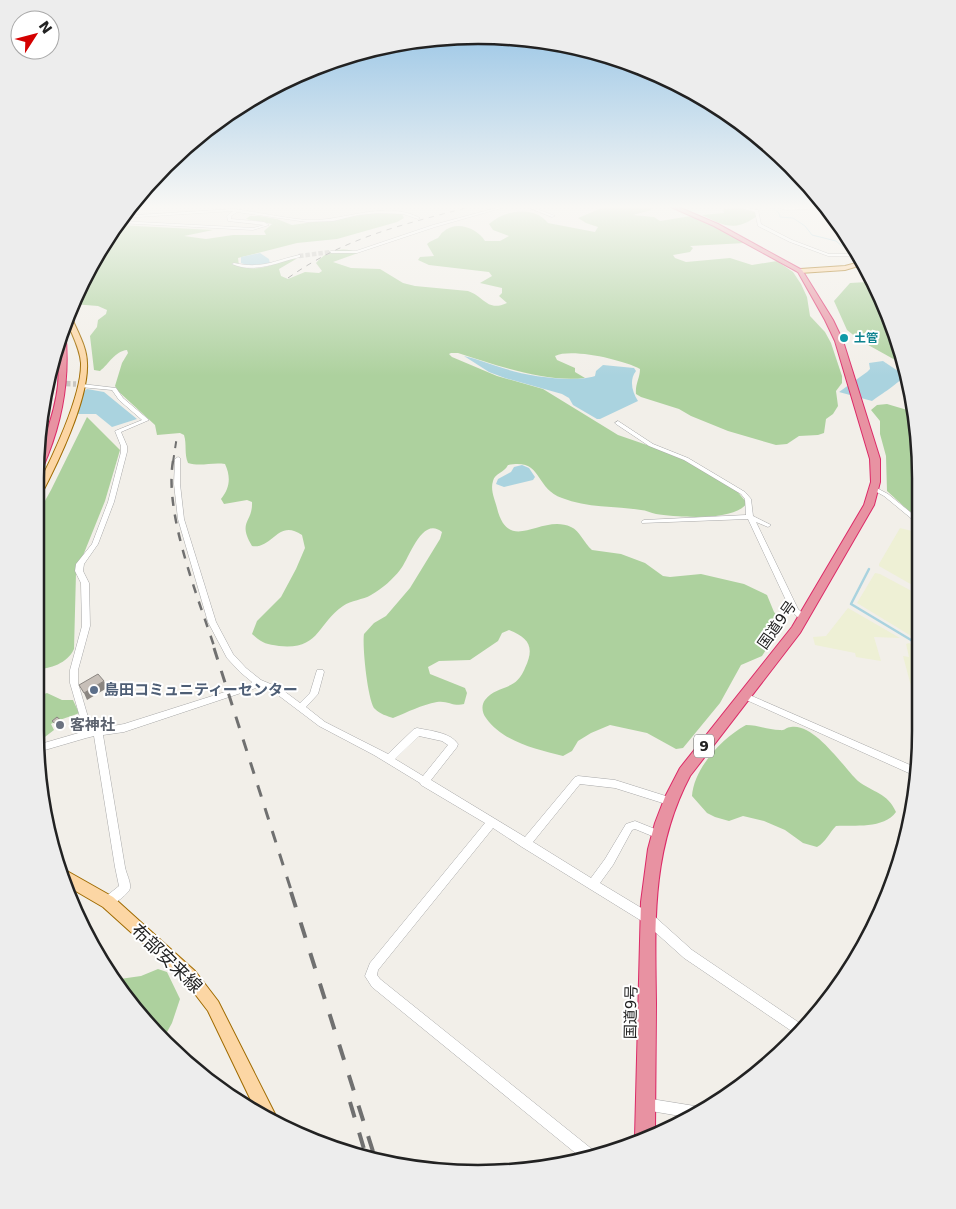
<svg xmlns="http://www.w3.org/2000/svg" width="956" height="1209" viewBox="0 0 956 1209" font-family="'DejaVu Sans','Noto Sans JP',sans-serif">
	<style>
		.farmland { fill: #eef0d5 }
		.forest { fill: #add19e }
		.water { fill: #aad3df }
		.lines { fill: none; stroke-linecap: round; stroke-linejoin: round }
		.stream-far1 { stroke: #aad3df; stroke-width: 1 }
		.stream { stroke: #aad3df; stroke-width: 2.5 }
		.minor-tunnel-far1 { stroke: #c8c6c1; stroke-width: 4.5; stroke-dasharray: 4.5 2; stroke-linecap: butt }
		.minor-tunnel { stroke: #c8c6c1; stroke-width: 5.5; stroke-dasharray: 5.5 2.5; stroke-linecap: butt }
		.minor-casing { stroke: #a9a9a9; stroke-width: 1 }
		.major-casing { stroke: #a06b00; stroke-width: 2 }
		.highway-casing { stroke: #dc2a67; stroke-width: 2 }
		.minor { fill: #fff; fill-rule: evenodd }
		.major { fill: #fcd6a4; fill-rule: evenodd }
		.highway { fill: #e892a2; fill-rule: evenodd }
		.rail-far4 { stroke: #707070; stroke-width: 1; stroke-dasharray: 5.5 5.5; stroke-linecap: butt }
		.rail-far3 { stroke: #707070; stroke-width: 2; stroke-dasharray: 7 7; stroke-linecap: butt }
		.rail-far2 { stroke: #707070; stroke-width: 2.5; stroke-dasharray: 9 9; stroke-linecap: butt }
		.rail-far1 { stroke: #707070; stroke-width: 3; stroke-dasharray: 12 12; stroke-linecap: butt }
		.rail { stroke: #707070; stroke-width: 4; stroke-dasharray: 16 16; stroke-linecap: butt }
		.shaded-wall { fill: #8b8681 }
		.building { fill: #c7bfb8; stroke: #8b8681 }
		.culture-dot { fill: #0f9aa8; stroke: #fff; stroke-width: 2 }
		.service-dot { fill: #5c6f8a; stroke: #fff; stroke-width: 2 }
		.worship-dot { fill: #6b7280; stroke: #fff; stroke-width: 2 }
		.labels { text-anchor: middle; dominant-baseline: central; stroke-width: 4; stroke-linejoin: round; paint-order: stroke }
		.far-culture-label { font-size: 12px; font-weight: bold; fill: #0d838f; stroke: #fff; text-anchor: start }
		.shield { fill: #fff; stroke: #646464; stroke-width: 1 }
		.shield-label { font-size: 14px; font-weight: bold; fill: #222 }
		.street-label { font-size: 15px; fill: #222; stroke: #fff }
		.service-label { font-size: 15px; font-weight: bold; fill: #4e5e75; stroke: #fff; text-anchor: start }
		.worship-label { font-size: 15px; font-weight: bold; fill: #5b616d; stroke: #fff; text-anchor: start }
		.near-street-label { font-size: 18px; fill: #222; stroke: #fff }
		.rim { fill: none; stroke: #222; stroke-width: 2.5 }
	</style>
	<rect width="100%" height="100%" fill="#f2efe9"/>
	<path class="farmland" d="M900 528 920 533 921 590 879 566V564Z
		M875 573 880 574 921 596V642L857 603Z
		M848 608 900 638 874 637 881 661 856 657 855 653 815 645 813 637 826 636Z
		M909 643 921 651V729L916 728 915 689 911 686 903 656 909 657 906 644Z"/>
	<path class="forest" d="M604 207H651V210L633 215 654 217 660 221 691 216 697 217 745 243 690 246 693 248 690 252 673 255 675 258 686 262 730 258 752 265 777 261 793 272 801 284 807 297 810 316 825 332 831 343 842 376V383L836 391 838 406 833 414 826 419 824 433 818 435 799 436 787 444 776 445 728 431 691 416 679 409 641 397 636 394C635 384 640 378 640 369 623 360 572 348 555 356L557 360 575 368V372L585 378C545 383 496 365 458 353H451L449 354 452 357 497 376 543 389 618 435 673 454 700 468 736 490 747 503C735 522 676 517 656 514 651 513 646 510 641 510 615 506 587 508 562 498 534 488 543 458 508 465 504 473 495 473 493 481 490 490 495 500 497 508 509 556 541 513 571 527 580 531 584 543 592 550L621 554 645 563 663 576 670 577 701 574 744 584 767 595 774 612 783 623 762 656 741 665 720 703 683 748 676 749 647 733 610 725 591 733 578 741 572 751 563 756C536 749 503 742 486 718 482 713 481 705 485 700 493 689 504 690 514 683 519 680 523 673 525 668 535 647 529 638 509 630L502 633 498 641 470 660 439 661 428 667 430 674 465 688 467 693 464 704C454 707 447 700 437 702 421 705 408 712 393 718 387 716 380 714 375 709 368 703 362 646 364 634L374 623 386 616 410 588 440 539 442 532C422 515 409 559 400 570 393 579 382 589 371 595 363 600 351 600 343 606 316 625 320 650 279 646 266 644 263 644 252 634L257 621 281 597 296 569 305 548 302 535C278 518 273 549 252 546 237 521 253 523 252 502L247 500 224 504 221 499C230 488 231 477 225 464 211 462 201 467 188 463 184 454 187 444 184 435L180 433 157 435 155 425 119 392 115 386 122 363 128 353 127 350C115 351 109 364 100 371L94 370 90 336 97 327 98 320 106 314 107 310 98 306 73 304 93 260 102 257V253L98 252 117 225 213 230 184 236 206 239 233 235H266L264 231 272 224 246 219 250 216H260L277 219 292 225 368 214H402L404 218 397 222 337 239 297 243 238 258 239 266C260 273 274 263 293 258L296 259 279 269 281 276 288 279 305 272 319 273 322 271 316 263C327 250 343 246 358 253L333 262 351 268 380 269 403 283 415 286 468 291C485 297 487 312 507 303L499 296 502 293V288L480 283 492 276 489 272 429 265 418 260 420 257 434 256 427 244C430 241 434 240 438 238 440 236 441 233 443 232 456 220 477 228 485 241H500L509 236 493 230 489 224C505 210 534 205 548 223L595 232 598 227 586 223 578 218Z
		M746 208 754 211 757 216C735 232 724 226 702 215L724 213 723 210 725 209Z
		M865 267H866L906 366 861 341 847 330 834 301 850 283 867 282Z
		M887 404 914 412 920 449V508L918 512 913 513 909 511 887 491 886 456 880 434V421L871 410 877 405Z
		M87 417 120 450 105 501 76 573 74 649C67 664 51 668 35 670L36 517 51 490Z
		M47 693 62 700H73L79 713C70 717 59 719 51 724L54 730 37 743 35 697Z
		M746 725C758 725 768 730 780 730 785 731 786 727 791 727 815 723 843 767 858 781 872 792 888 793 896 812 884 829 854 825 836 826 829 833 826 842 817 847L803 843 785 830 764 821 743 816 729 821 715 817 707 813 692 796C694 768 722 738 746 725Z
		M101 961 104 962 120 979 141 976 158 969 167 972 180 999 172 1023 162 1041Z"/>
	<path class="water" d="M260 253 269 259 270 264 251 267 241 263V257Z
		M464 356C478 359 492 365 506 369 527 376 575 383 595 376L596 371 603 365 634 368 636 371C629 380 632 392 638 401L600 419H597L573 405 569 398 562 394 505 378 489 372Z
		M883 361 904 375C899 384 881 394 872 401L839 392 867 372 870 369 869 363Z
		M87 389 104 392 137 419 112 427 96 414H76L83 392Z
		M522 465 529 468 535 477 533 480 504 487 496 484 498 479 511 472 514 467Z"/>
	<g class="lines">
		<path class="stream-far1" d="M771 207 779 213 780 217 793 218 805 226 812 235 836 241 842 246 853 245"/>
		<path class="stream" d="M869 569 851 604 921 646"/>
		<path class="minor-tunnel-far1" d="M299 256 331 252"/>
		<path class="minor-tunnel" d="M49 383 76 384"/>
		<defs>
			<path id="minor" d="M500 207H505L435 227 357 253H331L329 252 331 251H356L433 225Z
				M527 207H532L555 216 552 217Z
				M737 207H743L758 210 761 224 792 240 829 254H860L861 256H828L790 242 758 226 755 212Z
				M775 207 787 208 826 207 827 208 787 210Z
				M234 209C258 212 282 218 306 220 344 222 384 199 420 218L418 219 403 214 379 213 358 215 333 221 307 222 237 212 231 216V219L264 222 269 225 253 230 118 223 120 221 253 228 264 225 228 221 227 216 233 211 122 218 123 216Z
				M299 255H300V257C278 262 255 274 232 264L234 263C262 269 273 261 299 255Z
				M82 384 116 388 123 398 149 420 121 432 127 446V452L114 502 98 544 84 564 83 571 89 583 90 626 78 670V683L90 724V730L124 724 250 684 252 682 240 672 227 658 208 622 178 519 174 484 175 459 178 457 180 458V484L184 519 216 622 233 654 246 668 261 680 280 688 300 703 310 693 317 670H323L324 672 318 694 306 707 325 722 388 754 414 729 417 728C430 731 450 732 458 744L457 747 431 780 525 837 575 777 578 776 615 780 672 798 674 801 672 804 669 805 615 788 580 784 533 842 591 878 605 859 626 824 635 821 660 831 662 834 660 837 657 838 635 829 632 830 613 865 600 883 653 915 692 950 804 1026 796 1034 684 958 645 923 522 847 493 828 378 970 377 975 380 979 598 1154V1156L592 1159 584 1160 372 987 365 976 370 963 485 823 421 785 420 783 374 755 319 726 274 692 259 686 256 688 124 732 103 735 125 867C126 873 131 882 130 888 130 893 113 905 108 907L104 906 103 902 104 898 119 886 115 867 94 736 86 738 38 752 37 745 82 732V724L70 683V670L82 626 81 583 75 571 76 564 92 544 108 502 121 452V446L115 431 142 420 119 400 112 390 80 387 79 386ZM419 736 442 741 448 745 423 776 395 759Z
				M618 421 653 444 688 458 745 492 751 499 753 516 771 525 768 527 756 522 798 609 808 618 807 620H801L791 611 748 519 642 523 641 522 642 521 644 520 746 515 745 499 741 494 684 460 649 446 616 424 615 423Z
				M39 433 42 435 41 439 38 441Z
				M875 487 888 494 920 520V525L918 524 884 496 873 490V488Z
				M745 693 917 768 914 802 911 801 909 798 911 774 742 698 741 696 742 694Z
				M892 870 896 871 894 880 888 878 887 875 888 872Z
				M645 1098 701 1107 706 1110 692 1118 645 1110 641 1108 639 1104 641 1100Z"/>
			<path id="major" d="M864 261 865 264 845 270 800 273 797 271 800 269 845 266Z
				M68 314 71 316C77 331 87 347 87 363 89 399 57 465 40 497L36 500V489C51 460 82 396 81 363 80 348 71 333 66 319Z
				M60 870 67 871 113 897 195 971 218 1001 275 1114 277 1120 276 1123 258 1115 208 1011 185 981 103 907 67 886Z"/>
			<path id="highway" d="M671 207H678L718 224 802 270 833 320 843 341 880 459V482L874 505 800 633 690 776C651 850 655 923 656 1003 656 1047 655 1090 655 1133L637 1141 635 1137 641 902 648 849 655 823 665 797 680 768 792 627 864 505 871 482 870 459 835 341 825 320 798 272 714 226Z
				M62 328 65 330C70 373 64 414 48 455 45 461 43 472 36 474 36 460 41 450 45 437 51 420 56 403 58 385 60 367 55 343 62 328Z"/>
		</defs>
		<use href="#minor" class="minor-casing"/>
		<use href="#major" class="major-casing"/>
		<use href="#highway" class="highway-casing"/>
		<use href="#minor" class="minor"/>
		<use href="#major" class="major"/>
		<use href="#highway" class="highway"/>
		<path class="rail-far4" d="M288 278C346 237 402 225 469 207"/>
		<path class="rail-far3" d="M173 462 177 436"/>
		<path class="rail-far2" d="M173 461C164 514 198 597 215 649"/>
		<path class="rail-far1" d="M214 648 292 893"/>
		<path class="rail" d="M291 892 376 1161
			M350 1102 367 1159"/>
	</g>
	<path class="shaded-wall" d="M104 681 107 688 87 700 84 693Z
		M63 722 65 726 60 730 58 726Z"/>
	<path class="building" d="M98 674 104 681 84 693 79 685Z
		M57 717 63 722 58 726 52 721Z"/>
	<linearGradient id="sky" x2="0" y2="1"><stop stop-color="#8fc0e4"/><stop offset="0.55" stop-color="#f9f8f5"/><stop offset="1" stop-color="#f9f8f5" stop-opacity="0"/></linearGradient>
	<rect width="956" height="376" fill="url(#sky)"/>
	<circle class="culture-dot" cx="844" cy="338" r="5"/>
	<circle class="service-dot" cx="94" cy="690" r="5"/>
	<circle class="worship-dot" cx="60" cy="725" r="5"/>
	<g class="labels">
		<g class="far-culture-label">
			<text x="854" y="338">土管</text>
		</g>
		<rect class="shield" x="694" y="734.5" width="20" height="23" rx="4"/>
		<g class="shield-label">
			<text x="704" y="746">9</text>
		</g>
		<g class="street-label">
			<text transform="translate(777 625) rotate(-55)">国道9号</text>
			<text transform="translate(631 1012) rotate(-89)">国道9号</text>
		</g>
		<g class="service-label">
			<text x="104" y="690">島田コミュニティーセンター</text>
		</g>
		<g class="worship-label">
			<text x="70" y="725">客神社</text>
		</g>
		<g class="near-street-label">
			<text transform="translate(167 958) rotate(44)">布部安来線</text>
		</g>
	</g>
	<path d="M0 0H956V1209H0ZM478 44H478A434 434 0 0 1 912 478V731A434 434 0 0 1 478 1165H478A434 434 0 0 1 44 731V478A434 434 0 0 1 478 44Z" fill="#ededed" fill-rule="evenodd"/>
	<path class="rim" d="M478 44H478A434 434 0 0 1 912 478V731A434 434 0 0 1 478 1165H478A434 434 0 0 1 44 731V478A434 434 0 0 1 478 44Z"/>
	<g transform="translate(35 35) rotate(54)"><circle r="24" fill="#ffffff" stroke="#a7a7a7"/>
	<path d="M0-4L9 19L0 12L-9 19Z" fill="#d40000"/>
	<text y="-8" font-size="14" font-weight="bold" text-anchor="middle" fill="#222222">N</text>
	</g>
</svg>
